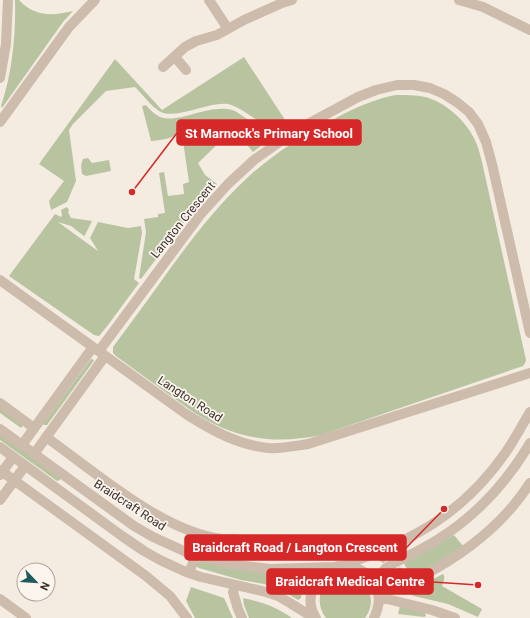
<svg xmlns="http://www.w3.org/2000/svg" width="530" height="618" viewBox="0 0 530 618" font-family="Roboto,sans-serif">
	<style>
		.green { fill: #b8c4a0 }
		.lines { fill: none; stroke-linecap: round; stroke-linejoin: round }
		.minor { stroke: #cdbbac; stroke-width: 10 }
		.tertiary { stroke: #cdbbac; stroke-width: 10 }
		.labels { text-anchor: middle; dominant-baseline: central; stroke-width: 3.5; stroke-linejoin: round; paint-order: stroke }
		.street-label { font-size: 12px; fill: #3b302b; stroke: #fbf5ee }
		.leader { fill: none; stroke: #d62828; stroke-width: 1.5 }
		.callout-dot { fill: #d62828; stroke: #fbf5ee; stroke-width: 1.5 }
		.callout { fill: #d62828; stroke: #d62828; stroke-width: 1.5 }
		.callout-label { font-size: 13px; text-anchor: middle; font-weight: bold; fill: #fff }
	</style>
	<rect width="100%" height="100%" fill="#f4ebe1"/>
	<path class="green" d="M15 0H19C35 17 52 16 73 11L63 22 2 108 1 106C12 74 16 34 15 0Z
		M244 57 289 126 275 135 272 131C262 124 239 106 228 104 209 101 174 121 159 111 151 106 142 94 135 87L106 91 73 124 69 130 76 181 67 202 51 210 49 201 64 181 39 164 115 59 162 110Z
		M396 95C406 95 415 95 425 97 445 102 465 120 474 138 478 146 480 154 482 162L526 360 525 363 523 366 321 435C278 444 241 440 203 418 191 411 180 402 168 394 151 381 133 369 116 356L113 353V347C133 320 153 293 172 266 195 235 218 205 247 178 271 156 300 137 329 122 350 110 373 99 396 95Z
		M146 105C150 110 154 114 160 117 168 120 175 118 182 117 198 113 221 105 235 111L270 134 272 137 253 152C237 133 222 113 194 125 186 128 179 133 172 137 165 140 158 140 151 141L142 106Z
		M208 130 218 131 227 135 198 163 205 175 217 184 193 210 141 279 139 278 146 232 144 219 158 217V214L165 213 159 173 164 172 168 196 184 194 183 184 189 182 183 141 194 134Z
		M88 158 92 163 109 160 111 171 86 176 82 174 81 165 83 159Z
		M67 207 69 210 68 212 71 218 92 221 85 235 84 236 71 226 58 222 98 251 90 238 98 222 128 228 141 226 142 233 134 279 139 283 108 325 99 336 94 335 9 276 55 214 61 217 62 215 61 210Z
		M91 359 94 360 93 362 47 425H44L43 424Z
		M0 408 23 425 21 428 0 413Z
		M0 433 60 478V480L57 481 0 440Z
		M454 535 463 546 440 561 411 578 404 563Z
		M392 550 395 555 383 563 376 558Z
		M200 561 307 573 308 574 303 586 301 598 298 600 283 591 264 584 241 580 199 568 196 566 198 562Z
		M400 567 406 580 396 583 393 582 389 577 390 574Z
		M443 574C446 578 443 582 442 586L482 609 478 617 448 604 414 596 410 594 409 592 411 590Z
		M341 575C365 573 380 598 365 618H326C313 601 321 580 341 575Z
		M191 587 224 598 233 618H195L186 601Z
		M243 598C262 602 276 607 292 618H249L244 605Z
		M400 606 425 613 426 616 424 617 398 614Z"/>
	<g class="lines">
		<path class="minor" d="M209 0 228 29
			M459 0 483 7 530 30
			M175 57 186 70
			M163 67 185 47 196 41 217 35 244 20 282 3 292 0
			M0 78 6 44 8 0
			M0 122 69 27 95 0
			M0 280 186 414C211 430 238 445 268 448 281 449 295 446 308 444L530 373
			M99 351 200 215 228 184 254 160 295 131 358 97 376 90 397 85H414L430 88 444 94 458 103 469 112 478 124 486 142 492 164 530 333
			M0 403 34 428
			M46 437C64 450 82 464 100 477 134 502 178 533 221 539 226 540 231 539 236 539
			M22 445 93 347
			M34 454 105 356
			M0 470 146 576 170 596 187 618
			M0 475 13 457
			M0 500 25 466
			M235 585 233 592 238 609 242 618
			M378 593C398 590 409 584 426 574 467 552 505 522 530 483
			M0 599 26 618"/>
		<path class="tertiary" d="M0 429 134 526 153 537 184 551 221 562 236 565 270 569 335 567
			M0 447 122 536 144 551 160 560 186 572 201 577 266 592 278 596 290 603 314 618
			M343 566C365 557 387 549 408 538 448 518 481 488 506 452 515 439 522 425 530 412
			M189 573 196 555
			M373 581C378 577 382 572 386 568 393 563 401 560 408 556 418 551 428 546 437 540 476 516 507 482 530 443
			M379 597 432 610 455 618
			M316 618C310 609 309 598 313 588 329 545 397 570 374 618"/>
	</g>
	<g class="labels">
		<g class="street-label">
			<text transform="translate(183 220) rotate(-51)">Langton Crescent</text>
			<text transform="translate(190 399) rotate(33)">Langton Road</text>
			<text transform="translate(130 505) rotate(33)">Braidcraft Road</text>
		</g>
	</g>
	<path class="leader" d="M132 192L177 133M444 509L406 548M478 585L433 582"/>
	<g class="callout-dot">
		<circle cx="132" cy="192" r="4"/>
		<circle cx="444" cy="509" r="4"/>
		<circle cx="478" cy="585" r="4"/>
	</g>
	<g class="callout">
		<rect x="177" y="120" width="184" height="25" rx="4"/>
		<rect x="185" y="535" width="221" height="25" rx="4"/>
		<rect x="267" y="569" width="166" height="25" rx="4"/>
	</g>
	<g class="callout-label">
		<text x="269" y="138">St Marnock's Primary School</text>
		<text x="295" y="552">Braidcraft Road / Langton Crescent</text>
		<text x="350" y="586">Braidcraft Medical Centre</text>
	</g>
	<g transform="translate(36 582) rotate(115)"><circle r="19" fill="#fbf5ee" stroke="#aea6a0"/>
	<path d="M0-3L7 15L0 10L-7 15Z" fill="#1f5a5e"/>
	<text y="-6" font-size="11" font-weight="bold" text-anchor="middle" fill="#3b302b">N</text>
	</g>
</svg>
